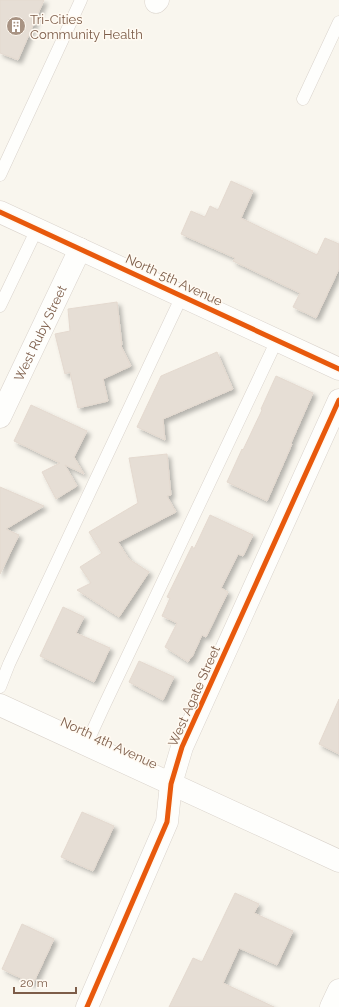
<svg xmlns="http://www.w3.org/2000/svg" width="339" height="1007" viewBox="0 0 339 1007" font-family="Raleway,sans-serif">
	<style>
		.building { fill: #e6ded5; stroke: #e4d9cf; filter: url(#shadow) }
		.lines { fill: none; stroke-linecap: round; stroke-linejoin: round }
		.service-casing { stroke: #dad3cc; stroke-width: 13 }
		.minor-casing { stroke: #dad3cc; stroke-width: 23 }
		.tertiary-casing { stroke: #dad3cc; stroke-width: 23 }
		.secondary-casing { stroke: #d9d2ca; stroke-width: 23 }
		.service { stroke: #fefefc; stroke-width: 12 }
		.minor { stroke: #fefefc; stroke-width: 22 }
		.tertiary { stroke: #fefefc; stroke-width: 22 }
		.secondary { stroke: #fefefc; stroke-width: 22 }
		.cycleway-casing { stroke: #fffaf2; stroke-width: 8 }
		.cycleway { stroke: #e8590c; stroke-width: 5 }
		.labels { text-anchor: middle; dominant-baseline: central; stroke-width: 3; stroke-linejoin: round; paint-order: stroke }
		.poi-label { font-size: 13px; fill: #7d5d49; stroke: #fffaf2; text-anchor: start }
		.street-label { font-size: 13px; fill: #7d5d49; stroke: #fffaf2 }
	</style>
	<defs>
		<filter id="shadow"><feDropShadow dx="3.5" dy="3.5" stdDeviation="2" flood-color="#0004"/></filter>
	</defs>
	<rect width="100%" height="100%" fill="#f9f6ee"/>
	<path class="building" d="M0 0H44L18 60 0 53Z
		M231 181 253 191 241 218 317 255 325 238 339 244V269L316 318 293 307 300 293 233 261 235 258 181 234 191 211 205 217 210 206 218 210Z
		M117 302 122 345 121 346 131 366 103 379 108 401 78 408 70 372 65 374 55 334 70 331 68 309Z
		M217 352 233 389 163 419 165 440 137 427 161 376Z
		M276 376 313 393 291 443 292 444 267 501 227 482 242 449 243 450 262 410 261 409Z
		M31 405 87 431 74 457 84 474 65 465 77 486 56 499 42 472 60 463 14 441Z
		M167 454 171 495 167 496 176 512 118 542 129 559 149 572 119 617 77 590 91 583 80 567 102 553 89 532 138 503 129 458Z
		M0 487 44 506 6 529 19 535 0 574Z
		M210 515 253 535 243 556 238 554 221 588 228 592 206 637 202 635 192 657H191L188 662 165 647 177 623 162 616 170 598 167 597 192 546 194 549Z
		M63 607 84 617 76 633 110 648 94 682 40 656Z
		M139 661 174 677 163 700 129 682Z
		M339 699V754L319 744Z
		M82 812 114 826 93 871 61 857Z
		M235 893 259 904 254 913 293 931 277 965 239 948 223 983 274 1007H169L193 958 202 962Z
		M22 924 54 939 33 984 2 969Z"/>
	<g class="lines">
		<defs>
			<path id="service" d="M303 99 339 22
				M0 175 81 0
				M0 306 37 229
				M0 687 9 664 172 317 182 296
				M86 745 103 708 277 340"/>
			<g id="minor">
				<path d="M156 2 158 0"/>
				<path id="s1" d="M0 417 80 249"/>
				<path d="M87 1007 167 822 171 784 182 747 339 400"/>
				<path d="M331 1007 339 990"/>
			</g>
			<path id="tertiary" d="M0 212 339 369"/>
			<path id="secondary" d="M0 705 339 861"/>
		</defs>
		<use href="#service" class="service-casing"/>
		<use href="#minor" class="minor-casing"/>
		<use href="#tertiary" class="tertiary-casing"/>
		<use href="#secondary" class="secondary-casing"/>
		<use href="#service" class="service"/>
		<use href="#minor" class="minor"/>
		<use href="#tertiary" class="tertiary"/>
		<use href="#secondary" class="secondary"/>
		<defs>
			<path id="cycleway" d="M0 212 339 369
				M87 1007 167 822 171 784 182 747 339 400"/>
		</defs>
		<use href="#cycleway" class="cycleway-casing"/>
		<use href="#cycleway" class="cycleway"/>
	</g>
	<defs>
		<symbol id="building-disc" viewBox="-11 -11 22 22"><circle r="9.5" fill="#a89383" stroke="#fffaf2"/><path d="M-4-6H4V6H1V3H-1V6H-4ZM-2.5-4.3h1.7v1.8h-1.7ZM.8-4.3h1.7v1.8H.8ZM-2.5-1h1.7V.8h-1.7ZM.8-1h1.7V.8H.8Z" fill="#fff"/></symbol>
	</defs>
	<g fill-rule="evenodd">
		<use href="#building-disc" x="5" y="15" width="22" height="22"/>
	</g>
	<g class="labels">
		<g class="poi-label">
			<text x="30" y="19">Tri-Cities<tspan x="30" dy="15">Community Health</tspan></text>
		</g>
		<g class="street-label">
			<text transform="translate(174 280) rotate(25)">North 5th Avenue</text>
			<text stroke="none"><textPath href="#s1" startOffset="93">West Ruby Street</textPath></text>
			<text transform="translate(194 696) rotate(-66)">West Agate Street</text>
			<text transform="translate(109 743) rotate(25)">North 4th Avenue</text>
		</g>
	</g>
	<path d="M14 987v6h62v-6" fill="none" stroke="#7d5d49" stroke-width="2"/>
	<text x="20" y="987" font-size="12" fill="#7d5d49" stroke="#fffaf2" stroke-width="3" paint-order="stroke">20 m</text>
</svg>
